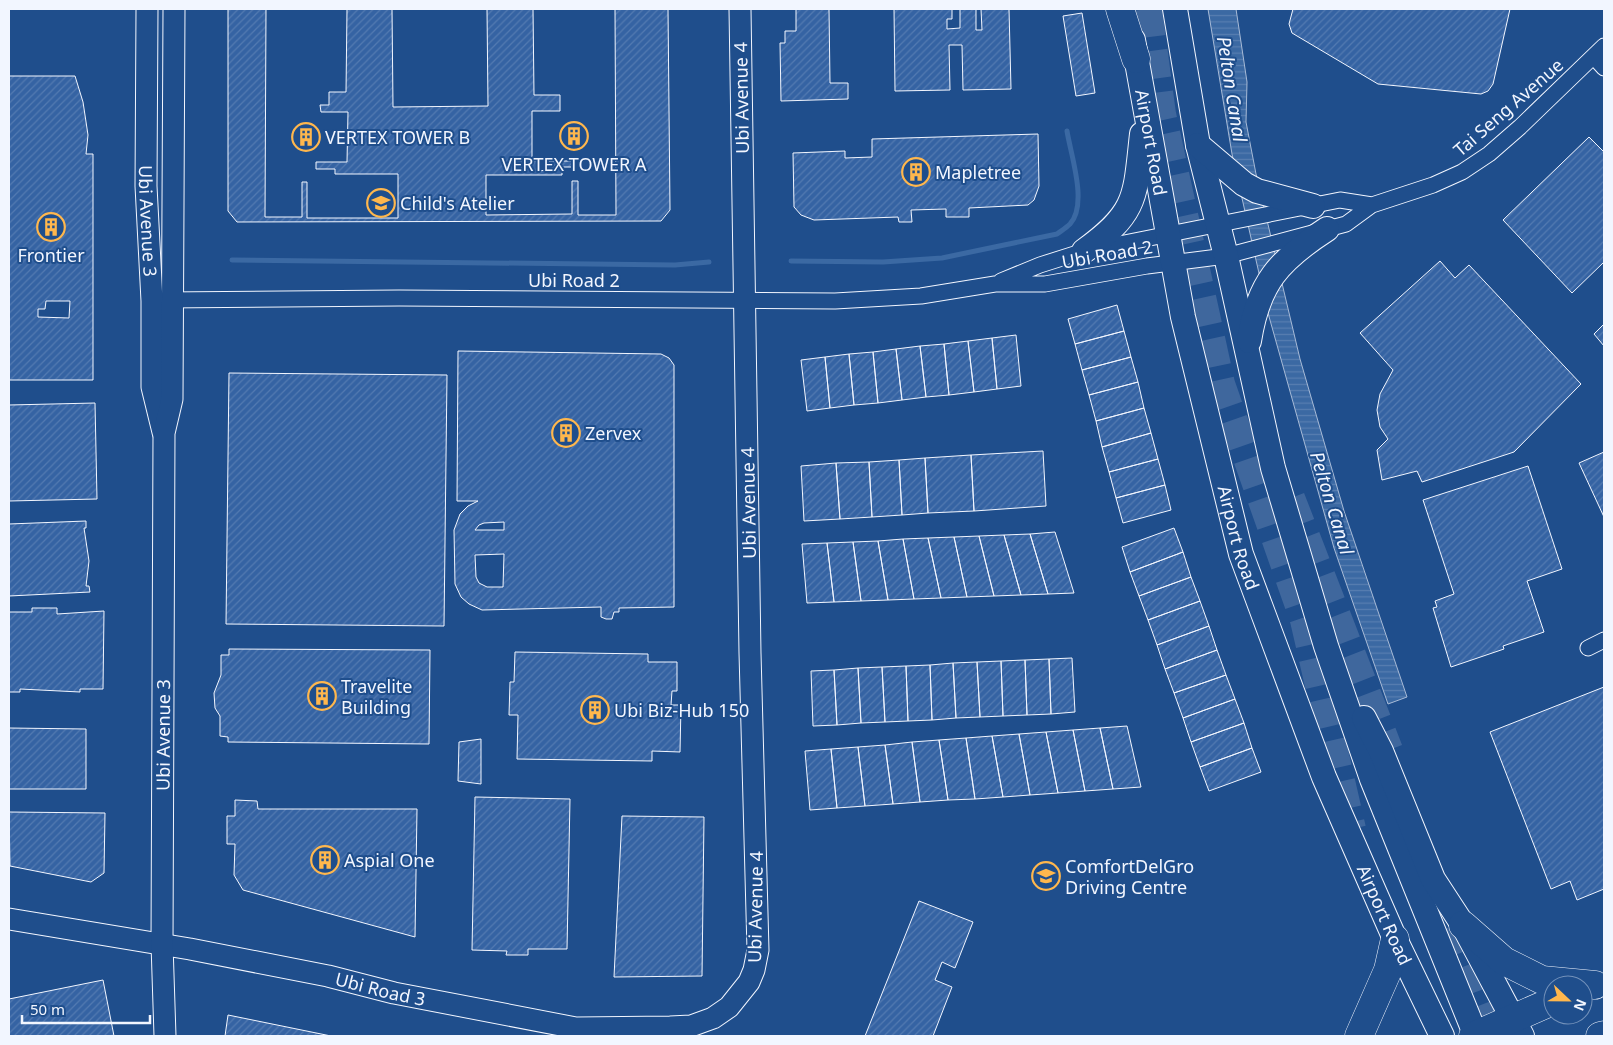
<svg xmlns="http://www.w3.org/2000/svg" width="1613" height="1045" viewBox="0 0 1613 1045" font-family="'Noto Sans',sans-serif">
	<style>
		.water { fill: url(#water-rules); stroke: #a8bbd7 }
		.lines { fill: none; stroke-linecap: round; stroke-linejoin: round }
		.stream { stroke: #3b69a3; stroke-width: 5 }
		.building { fill: url(#building-hatch); stroke: #f2f6ff; fill-rule: evenodd }
		.highway-tunnel { stroke: #3f679d; stroke-width: 28; stroke-dasharray: 28 14; stroke-linecap: butt }
		.street-casing { stroke: #f2f6ff; stroke-width: 17 }
		.secondary-casing { stroke: #f2f6ff; stroke-width: 23 }
		.primary-casing { stroke: #f2f6ff; stroke-width: 26 }
		.highway-casing { stroke: #f2f6ff; stroke-width: 29 }
		.street { stroke: #1f4e8c; stroke-width: 15 }
		.secondary { stroke: #1f4e8c; stroke-width: 21 }
		.primary { stroke: #1f4e8c; stroke-width: 24 }
		.highway { stroke: #1f4e8c; stroke-width: 28 }
		.labels { text-anchor: middle; dominant-baseline: central; stroke-width: 4; stroke-linejoin: round; paint-order: stroke }
		.street-label { font-size: 18px; fill: #f2f6ff; stroke: #1f4e8c }
		.poi-label { font-size: 18px; fill: #f2f6ff; stroke: #1f4e8c; text-anchor: start }
		.water-label { font-size: 19px; font-style: italic; fill: #f2f6ff; stroke: #1f4e8c }
	</style>
	<defs>
		<pattern id="water-rules" width="6" height="5" patternUnits="userSpaceOnUse" patternTransform="scale(1.25)"><rect width="6" height="5" fill="#3b69a3"/><path d="M0 2.5h6" fill="none" stroke="#587fb1"/></pattern>
		<pattern id="building-hatch" width="6" height="6" patternUnits="userSpaceOnUse" patternTransform="scale(1.25)"><rect width="6" height="6" fill="#3563a3"/><path d="M-1 1l2-2M0 6l6-6M5 7l2-2" fill="none" stroke="#537ab1"/></pattern>
	</defs>
	<rect width="100%" height="100%" fill="#1f4e8c"/>
	<path class="water" d="M1208 9H1236L1247 82 1246 122 1256 174 1300 359 1344 511 1407 697 1388 704 1334 548 1268 313 1232 154Z"/>
	<g class="lines">
		<path class="stream" d="M232 260 675 265 709 262
			M791 261 883 262 942 258 1057 234C1061 231 1066 228 1070 224 1088 204 1071 156 1067 131"/>
	</g>
	<path class="building" d="M228 9H392L393 107 488 106 487 9H668L670 210 661 221 237 222 228 211Z
		M266 9H347L346 92H329V105H320L321 112H348L347 162H316V169H335V174H398V218H307V182H302V217H265Z
		M533 9H615L616 215H578V181H572V214L486 215V175H562V167H573V161H549L548 170 537 171V161H532V111H560V95H534Z
		M796 9H829L830 83H848V99L781 101 780 43H785V31H796Z
		M894 9H952V19H947V29L960 28V9H976V30H982L981 9H1009L1011 89 963 90 962 45H949L950 90 895 91Z
		M1293 9H1510L1493 84 1488 91 1481 94 1378 84 1292 33 1289 24Z
		M1082 13 1095 93 1076 96 1063 16Z
		M9 76H75L83 102 88 135 86 154H93V380H9ZM46 301H70L69 318 38 317V309H45Z
		M1038 134 1039 186 1034 200 1028 205 969 208V217H946V209L911 210 912 222H899L898 217 814 220 801 215 794 207 793 153 845 151V158L872 157V139Z
		M1589 137 1604 152V262L1572 293 1503 220Z
		M1440 261 1455 278 1469 265 1581 384 1514 452 1422 482 1417 471 1382 480 1377 450 1388 439 1380 427 1377 410 1380 394 1393 370 1360 333Z
		M1117 305 1124 331 1075 344 1068 319Z
		M1604 324V346L1594 334Z
		M1124 331 1131 357 1082 370 1075 344Z
		M1016 335 1021 386 997 389 992 338Z
		M992 338 997 389 974 392 968 341Z
		M968 341 974 392 949 395 944 344Z
		M944 344 949 395 926 397 920 346Z
		M920 346 926 397 902 400 896 349Z
		M896 349 902 400 878 403 873 352Z
		M458 351 661 354 669 358 674 365V607L619 608V612H614L612 619H606L601 617V607L482 610 469 604 461 597 455 584 454 530 460 514 468 506 478 501H457ZM504 522V530H475L479 525 484 523ZM504 554 503 587H487L479 583 476 577 475 555Z
		M873 352 878 403 854 405 849 354Z
		M849 354 854 405 830 408 825 357Z
		M825 357 830 408 807 411 801 360Z
		M1131 357 1138 382 1089 395 1082 370Z
		M229 373 447 375 444 626 226 624Z
		M1138 382 1144 408 1096 421 1089 395Z
		M95 403 97 499 9 501V405Z
		M1144 408 1151 433 1102 447 1096 421Z
		M1151 433 1158 459 1109 472 1102 447Z
		M1043 451 1046 506 974 511 971 455Z
		M1604 452V517L1579 463Z
		M971 455 974 511 928 513 925 458Z
		M925 458 928 513 902 515 899 460Z
		M1158 459 1165 485 1116 498 1109 472Z
		M899 460 902 515 872 517 869 462Z
		M869 462 872 517 840 519 836 463Z
		M836 463 840 519 804 521 801 466Z
		M1528 466 1562 569 1527 581 1544 632 1503 646 1504 649 1451 667 1433 608 1437 607 1435 601 1454 594 1423 500Z
		M1165 485 1171 510 1123 523 1116 498Z
		M86 521V528H84L89 561 86 586H89L90 592 9 596V524Z
		M1174 528 1183 552 1130 572 1122 547Z
		M1055 532 1074 593 1048 594 1030 534Z
		M1030 534 1048 594 1021 595 1004 535Z
		M1004 535 1021 595 994 596 979 536Z
		M979 536 994 596 967 597 954 537Z
		M954 537 967 597 941 598 928 538Z
		M928 538 941 598 914 599 903 539Z
		M903 539 914 599 888 600 878 541Z
		M878 541 888 600 861 601 853 542Z
		M853 542 861 601 834 602 827 543Z
		M827 543 834 602 807 603 802 544Z
		M1183 552 1191 577 1139 596 1130 572Z
		M1191 577 1200 601 1148 620 1139 596Z
		M1200 601 1209 626 1157 645 1148 620Z
		M32 608H57V614L104 611 103 689H80V692L20 689V692H9V612H32Z
		M1209 626 1217 650 1165 669 1157 645Z
		M229 649 430 650 429 744 228 742V737L220 736V716L215 708 214 693 221 675V655H229Z
		M1217 650 1226 675 1174 693 1165 669Z
		M515 652 648 654V662H677V691H672L671 705H681L680 752 652 751V761L517 759 518 715H509L510 682H514Z
		M1072 658 1075 712 1051 714 1049 659Z
		M1049 659 1051 714 1027 715 1025 660Z
		M1025 660 1027 715 1003 716 1001 661Z
		M1001 661 1003 716 980 717 977 662Z
		M977 662 980 717 956 718 953 663Z
		M953 663 956 718 932 720 930 665Z
		M930 665 932 720 908 721 906 666Z
		M906 666 908 721 885 722 882 667Z
		M882 667 885 722 861 723 858 668Z
		M858 668 861 723 837 725 834 670Z
		M834 670 837 725 813 726 811 671Z
		M1226 675 1235 699 1183 718 1174 693Z
		M1604 687V889L1577 900 1570 881 1551 889 1490 732Z
		M1235 699 1244 723 1191 742 1183 718Z
		M1244 723 1252 748 1200 767 1191 742Z
		M1127 726 1141 787 1113 789 1100 728Z
		M9 728 86 729V789H9Z
		M1100 728 1113 789 1085 791 1073 730Z
		M1073 730 1085 791 1058 793 1046 732Z
		M1046 732 1058 793 1030 795 1019 734Z
		M1019 734 1030 795 1003 797 992 736Z
		M992 736 1003 797 975 799 966 738Z
		M966 738 975 799 948 800 939 740Z
		M481 739V784L458 781 459 742Z
		M939 740 948 800 920 802 912 742Z
		M912 742 920 802 893 804 885 745Z
		M885 745 893 804 865 806 858 747Z
		M858 747 865 806 837 808 831 749Z
		M1252 748 1261 772 1209 791 1200 767Z
		M831 749 837 808 810 810 805 751Z
		M475 797 570 799 567 949H528V955H506L507 951 472 950Z
		M235 800 257 801 258 809H417L415 937 243 890 234 875 235 844H227V816H235Z
		M9 812 105 813 104 873 91 882 10 866Z
		M622 816 704 817 702 976 614 977Z
		M919 901 973 922 955 968 942 962 935 980 952 987 933 1036H865Z
		M103 980 114 1036H9V999Z
		M228 1015 331 1036H225Z"/>
	<g class="lines">
		<path class="highway-tunnel" d="M1148 9 1162 114 1221 384 1304 620 1352 829
			M1291 498 1389 750
			M1455 925 1497 1036"/>
		<defs>
			<path id="street" d="M1594 57 1604 68
				M1001 281 1040 265 1084 251 1340 200 1372 205
				M163 300 399 298 835 301 921 296 995 284H1045L1147 266 1226 256 1346 224 1372 205 1433 185 1462 172 1489 154 1520 127 1604 46
				M1588 648 1604 640"/>
			<g id="secondary">
				<path id="s1" d="M147 9 146 186 152 301V387L163 432"/>
				<path id="s2" d="M9 919 190 949 328 976 394 993 576 1028 670 1027 691 1026 713 1018 729 1007 749 982 754 970 758 950 750 653 740 9"/>
				<path id="s3" d="M165 1036 162 944 164 433 172 399 174 9"/>
			</g>
			<g id="primary">
				<path d="M1175 9 1198 145 1226 256 1273 468 1326 646 1372 779 1476 1036"/>
				<path id="s4" d="M1133 40 1183 317 1241 554 1324 777 1395 939 1442 1036"/>
				<path d="M1198 145 1244 184 1257 191 1313 206"/>
				<path d="M1084 251C1138 212 1135 197 1142 134"/>
				<path d="M1249 341C1258 283 1279 260 1327 229"/>
				<path d="M1364 718 1381 751 1433 879 1463 925 1522 1036"/>
			</g>
			<path id="highway" d="M1120 9 1136 59
				M1463 925 1504 961 1542 980 1595 985
				M1359 1036 1388 970 1395 939
				M1473 1036 1553 1001
				M1600 1036 1604 1035"/>
		</defs>
		<use href="#street" class="street-casing"/>
		<use href="#secondary" class="secondary-casing"/>
		<use href="#primary" class="primary-casing"/>
		<use href="#highway" class="highway-casing"/>
		<use href="#street" class="street"/>
		<use href="#secondary" class="secondary"/>
		<use href="#primary" class="primary"/>
		<use href="#highway" class="highway"/>
	</g>
	<defs>
		<symbol id="building-ring" viewBox="-11 -11 22 22"><circle r="9.5" fill="#1f4e8c" stroke="#ffb74d" stroke-width="1.5"/><path d="M-4-6H4V6H1V3H-1V6H-4ZM-2.5-4.3h1.7v1.8h-1.7ZM.8-4.3h1.7v1.8H.8ZM-2.5-1h1.7V.8h-1.7ZM.8-1h1.7V.8H.8Z" fill="#ffb74d"/></symbol>
		<symbol id="school-ring" viewBox="-11 -11 22 22"><circle r="9.5" fill="#1f4e8c" stroke="#ffb74d" stroke-width="1.5"/><path d="M0-5L7-2L0 1L-7-2ZM-4 1L0 2.5L4 1V4Q0 6-4 4Z" fill="#ffb74d"/></symbol>
	</defs>
	<g fill-rule="evenodd">
		<use href="#building-ring" x="558" y="120" width="32" height="32"/>
		<use href="#building-ring" x="290" y="121" width="32" height="32"/>
		<use href="#building-ring" x="900" y="156" width="32" height="32"/>
		<use href="#school-ring" x="365" y="187" width="32" height="32"/>
		<use href="#building-ring" x="35" y="211" width="32" height="32"/>
		<use href="#building-ring" x="550" y="417" width="32" height="32"/>
		<use href="#building-ring" x="306" y="680" width="32" height="32"/>
		<use href="#building-ring" x="579" y="694" width="32" height="32"/>
		<use href="#building-ring" x="309" y="844" width="32" height="32"/>
		<use href="#school-ring" x="1030" y="860" width="32" height="32"/>
	</g>
	<g class="labels">
		<g class="street-label">
			<text transform="translate(741 98) rotate(-91)">Ubi Avenue 4</text>
			<text transform="translate(1508 107) rotate(-41)">Tai Seng Avenue</text>
			<text stroke="none"><textPath href="#s4" startOffset="104">Airport Road</textPath></text>
			<text stroke="none"><textPath href="#s1" startOffset="212">Ubi Avenue 3</textPath></text>
			<text transform="translate(1107 254) rotate(-10)">Ubi Road 2</text>
			<text x="574" y="280">Ubi Road 2</text>
			<text transform="translate(748 503) rotate(-91)">Ubi Avenue 4</text>
			<text stroke="none"><textPath href="#s4" startOffset="509">Airport Road</textPath></text>
			<text stroke="none"><textPath href="#s3" startOffset="301">Ubi Avenue 3</textPath></text>
			<text transform="translate(755 907) rotate(-89)">Ubi Avenue 4</text>
			<text stroke="none"><textPath href="#s4" startOffset="914">Airport Road</textPath></text>
			<text stroke="none"><textPath href="#s2" startOffset="378">Ubi Road 3</textPath></text>
		</g>
		<g class="poi-label">
			<text x="325" y="137">VERTEX TOWER B</text>
			<text x="574" y="164" text-anchor="middle">VERTEX TOWER A</text>
			<text x="935" y="172">Mapletree</text>
			<text x="400" y="203">Child's Atelier</text>
			<text x="51" y="255" text-anchor="middle">Frontier</text>
			<text x="585" y="433">Zervex</text>
			<text x="341" y="686">Travelite<tspan x="341" dy="21">Building</tspan></text>
			<text x="614" y="710">Ubi Biz-Hub 150</text>
			<text x="344" y="860">Aspial One</text>
			<text x="1065" y="866">ComfortDelGro<tspan x="1065" dy="21">Driving Centre</tspan></text>
		</g>
		<g class="water-label">
			<text transform="translate(1232 89) rotate(81)">Pelton Canal</text>
			<text transform="translate(1332 503) rotate(73)">Pelton Canal</text>
		</g>
	</g>
	<rect width="1613" height="1045" fill="none" stroke="#f2f6ff" stroke-width="20"/>
	<g transform="translate(1568 1000) rotate(112)"><circle r="24" fill="#1f4e8c" stroke="#7391ba"/>
	<path d="M0-4L9 19L0 12L-9 19Z" fill="#ffb74d"/>
	<text y="-8" font-size="14" font-weight="bold" text-anchor="middle" fill="#f2f6ff">N</text>
	</g>
	<path d="M22 1015v8h128v-8" fill="none" stroke="#f2f6ff" stroke-width="2.5"/>
	<text x="30" y="1015" font-size="15" fill="#f2f6ff" stroke="#1f4e8c" stroke-width="4" paint-order="stroke">50 m</text>
</svg>
